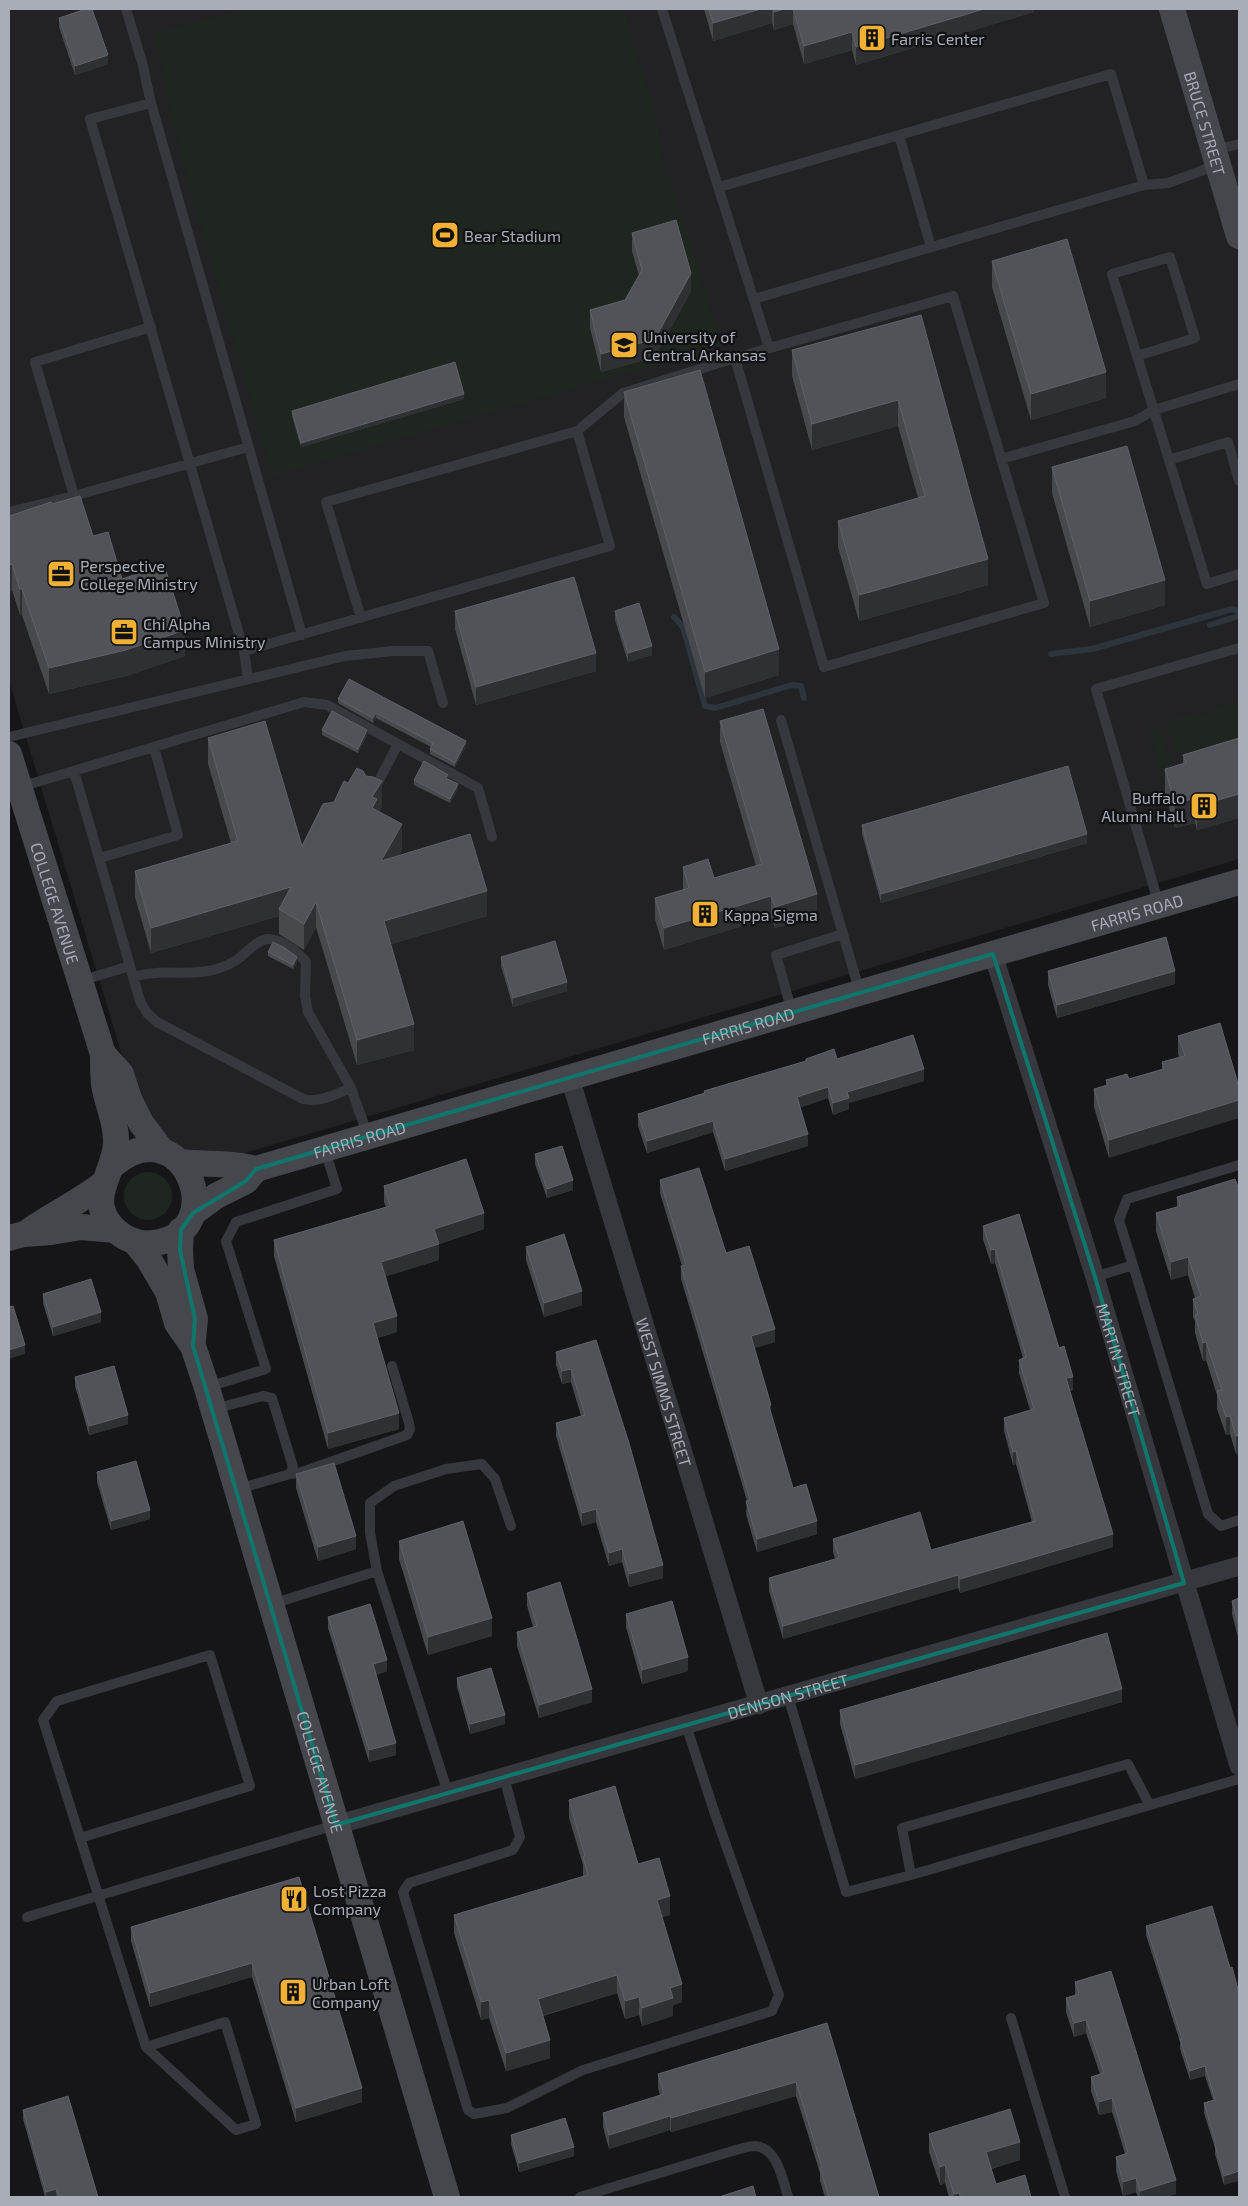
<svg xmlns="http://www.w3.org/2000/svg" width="1248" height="2206" viewBox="0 0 1248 2206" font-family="'Exo 2',sans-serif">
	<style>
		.built { fill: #222225 }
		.green { fill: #1e261f }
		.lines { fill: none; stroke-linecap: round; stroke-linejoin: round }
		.stream { stroke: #2c353c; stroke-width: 6 }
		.lane { stroke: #37383d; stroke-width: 10 }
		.street { stroke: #37383d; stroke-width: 19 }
		.secondary { stroke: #45474d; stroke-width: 26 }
		.wall { fill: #47494d }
		.shaded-wall { fill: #2f3033 }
		.building { fill: #525359; stroke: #5f6168 }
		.marked { fill: none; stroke: #0f766e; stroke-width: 4; stroke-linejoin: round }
		.labels { text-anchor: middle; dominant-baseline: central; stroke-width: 4.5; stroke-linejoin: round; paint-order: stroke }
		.poi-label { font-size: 16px; fill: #a8adb8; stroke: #111113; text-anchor: start }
		.street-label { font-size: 16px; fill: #a8adb8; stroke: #111113 }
	</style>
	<rect width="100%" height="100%" fill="#161618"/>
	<path class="built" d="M9 9H1239V859L241 1154 212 1157 181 1148 160 1135 133 1092 9 681Z"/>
	<path class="green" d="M244 9H623L657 117 663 160 723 345 272 476 179 151 154 34Z
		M1239 700V735L1237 736 1239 743 1190 756 1188 750 1176 754 1167 721 1190 714 1192 719 1217 711 1216 707Z
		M1160 726 1177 782 1164 785 1148 730Z
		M124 1196a24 24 0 1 1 48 0a24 24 0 1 1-48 0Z"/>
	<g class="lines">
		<path class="stream" d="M674 617 683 627 705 706 715 708 792 685 801 686 804 698
			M1210 625 1239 616
			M1051 654 1092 649 1232 609 1239 611"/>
		<path class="lane" d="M126 9 142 62 151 103 302 635
			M662 9 769 348
			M151 103 90 119 244 651 248 679
			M899 135 931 247
			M1214 150 1239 144
			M719 187 1111 74 1144 185
			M953 296 1044 603 824 667 735 358Z
			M754 299 1144 185 1168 183 1217 165
			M1137 356 1195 338 1170 257 1112 274 1207 584 1239 574
			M1001 459 1135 421 1154 410 1239 384
			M1169 460 1228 442 1239 481
			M74 496 35 362 151 327
			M9 512 74 496 248 447
			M361 618 326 502 577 431 623 393 735 358
			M244 651 610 546 577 431
			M781 720 860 993
			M9 737 345 656 393 651H428L443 703
			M74 771 140 1001 147 1013 157 1022 303 1099C320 1103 335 1094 351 1088
			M20 787 304 702 327 705 478 788 492 837
			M373 792 398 744
			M100 858 178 835 154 747
			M1159 905 1096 689 1239 648
			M133 977C163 968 191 977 217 969 223 967 230 964 235 961 245 955 255 941 267 939 280 938 299 953 306 962L305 996 308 1012 351 1088 368 1136
			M80 981 130 966
			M792 1012 776 955 843 934
			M1133 1265 1119 1220 1127 1199 1239 1165
			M1095 1277 1133 1265 1208 1514 1221 1526 1239 1520
			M208 1387 266 1369 226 1241 236 1222 337 1189 325 1150
			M214 1409 263 1396 272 1398 293 1467 290 1474 238 1489
			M290 1474 299 1473 407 1435 410 1429 409 1423 392 1366
			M377 1571 370 1533V1503L394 1486 446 1469 482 1464 495 1479 511 1526
			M272 1604 377 1571 448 1793
			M788 1696 846 1892 911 1875 1239 1779
			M504 1777 520 1837 513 1850 409 1883 403 1892 468 2110 474 2114 507 2108 583 2070 772 2011 779 1995 715 1814 686 1725
			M80 1838 250 1786 210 1655 57 1701 43 1720 146 2047 225 2022 256 2124 236 2130 146 2047
			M911 1875 902 1828 1128 1764 1149 1804
			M27 1917 335 1825
			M1011 2018 1065 2197
			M580 2197 739 2149C744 2148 750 2146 755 2146 777 2147 783 2180 788 2197"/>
		<g class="street">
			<path id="s1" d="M993 954 1095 1277 1239 1766"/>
			<path id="s2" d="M570 1078 759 1705"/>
			<path id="s3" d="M336 1825 1239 1566"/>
		</g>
		<g class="secondary">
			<path id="s4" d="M1172 9 1239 236"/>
			<path id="s5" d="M9 754 103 1054C103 1064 103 1074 104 1084 107 1104 117 1123 116 1143 115 1174 85 1198 113 1228 124 1239 139 1245 154 1243 233 1233 184 1105 113 1165"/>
			<path d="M103 1054 121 1074 129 1099 141 1123 162 1151"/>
			<path id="s6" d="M180 1162C205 1165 232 1162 256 1169L1239 882"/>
			<path d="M193 1213 216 1196 246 1181 256 1169"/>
			<path d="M181 1230 180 1250 181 1269 195 1319 193 1340"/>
			<path d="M29 1231C53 1214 80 1202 104 1183"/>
			<path d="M9 1238 24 1234 51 1232 81 1227 115 1230"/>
			<path id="s7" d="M135 1242 148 1258 168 1292 177 1323 193 1346 207 1388 447 2197"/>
		</g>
	</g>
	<path class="wall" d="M704 9H1034V12L856 65 852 50 804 64 793 24 774 30 772 23 713 41Z
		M59 18 108 64 75 75 59 27Z
		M632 233 691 291 655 357 601 372 590 328V310L625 300 639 276 632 251Z
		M992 261 1106 398 1031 420 992 287Z
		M921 315 988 585 859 621 838 547V521L918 498 898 426 812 450 792 376V350Z
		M624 392 779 675 705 698 624 417Z
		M464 399 301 447 292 416V411Z
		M1052 467 1165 605 1090 627 1052 493Z
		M52 504 93 536 122 579 185 656 126 676 49 694 22 615H20L12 590 10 591 9 588V516Z
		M455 611 596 671 476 705 455 629Z
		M615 611 652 655 628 662 615 620Z
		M338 699 466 746 455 767 430 754V749L431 747 376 718 373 723 338 703Z
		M720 721 817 916 775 928 771 917 664 950 655 919V898L683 890V867L714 878 756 866 720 742Z
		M322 730 367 735 358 753 322 735Z
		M208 738 302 846 348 783 382 807 379 811 402 849 399 855 487 916 391 944 414 1050 357 1065 316 927 304 950 279 934V916L151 953 135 897V871L231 843 208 764Z
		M1239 738V818L1197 830 1195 823 1175 828 1165 793V769L1183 763V755Z
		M448 779 458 789 450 803 414 785V780Z
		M862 825 1087 843 881 903 862 834Z
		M268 952 297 962 293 969 268 956Z
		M501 957 567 991 513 1007 501 966Z
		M1048 971 1175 984 1057 1018 1048 985Z
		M1220 1023 1109 1158 1094 1107V1089L1106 1085V1080L1129 1079 1162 1069V1062L1179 1057 1178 1054V1036Z
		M806 1059H837L924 1081 849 1103V1109L833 1115 828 1098 800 1107 808 1146 725 1171 713 1132 647 1153 638 1126V1114L704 1093V1091L806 1061Z
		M535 1154 573 1190 547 1198 535 1164Z
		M660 1180 726 1253 775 1342 754 1348 771 1415 793 1488 817 1534 757 1552 746 1514 747 1501 681 1279V1266H682L660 1193Z
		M384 1186 484 1229 439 1244V1260L386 1276 397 1332 377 1338 399 1429 328 1449 274 1256V1240L386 1207 384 1202Z
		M1239 1187V1453L1236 1454 1230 1434 1226 1435 1217 1409V1395L1206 1360 1203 1361 1195 1333V1321L1193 1317V1299L1195 1298 1188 1275 1171 1280 1156 1231V1213L1177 1207V1197Z
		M983 1226 1059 1348 1073 1390 1070 1391 1113 1547 960 1593 958 1588 783 1639 769 1591V1578L835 1559 833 1552V1539L931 1550 1032 1522 1016 1464 1013 1465 1004 1431V1418L1030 1410 1019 1373V1360L1023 1358 995 1263 991 1264 983 1239Z
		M526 1247 582 1305 544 1317 526 1260Z
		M43 1294 101 1322 53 1336 43 1303Z
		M596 1340 663 1578 629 1587 622 1562 609 1566 596 1522 582 1526 556 1436V1423L581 1416 571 1382 562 1384 556 1365V1352Z
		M75 1377 128 1424 89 1435 75 1386Z
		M97 1472 150 1519 111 1530 97 1482Z
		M296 1474 356 1549 318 1561 296 1488Z
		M399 1541 492 1636 428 1655 399 1559Z
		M527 1593 592 1702 539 1718 517 1646V1632L533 1627 527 1606Z
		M1239 1598V1641L1232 1614V1601Z
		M626 1614 688 1671 642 1684 626 1627Z
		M328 1617 387 1671 376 1675 396 1755 369 1762 328 1628Z
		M457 1678 505 1724 470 1734 457 1687Z
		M1122 1702 855 1779 840 1724V1710Z
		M569 1800 638 1864 670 1915 662 1917 682 2002 673 2005V2016L642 2026 639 2015 625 2019 617 1993 543 2016 550 2058 506 2071 489 2018 481 2020 454 1933V1915L583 1876V1865L569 1818Z
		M299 1877 362 2102 296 2122 252 1977 150 2007 131 1941V1927Z
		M1146 1926 1230 1968 1224 2185 1215 2154V2148L1204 2113V2103L1213 2100 1205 2076 1190 2080 1180 2049V2042L1146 1935Z
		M1075 1982 1176 2194 1164 2197H1138L1136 2192 1123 2196 1116 2171V2157L1125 2154 1116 2124 1112 2112 1099 2115 1091 2091V2077L1100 2074 1086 2033 1074 2037 1066 2012V1998L1075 1996Z
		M827 2023 879 2197H825L820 2181V2173L796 2096 671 2132 670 2130 609 2149 603 2127V2113L660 2096 658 2087V2074Z
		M23 2110 98 2197H45L23 2119Z
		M929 2134 1020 2160 991 2169 996 2184 1031 2197H949L945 2183 940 2185 929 2152Z
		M511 2135 574 2156 519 2172 511 2144Z"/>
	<path class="shaded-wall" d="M761 9H772V23L713 41V23Z
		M784 9H793V24L774 30V12Z
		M984 9H1034V12L856 65V47Z
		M852 32V50L804 64V46Z
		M108 55V64L75 75V66Z
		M691 273V291L655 357 601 372V354Z
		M1106 372V398L1031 420V394Z
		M464 394V399L301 447V443Z
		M898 400V426L812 450V424Z
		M988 559V585L859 621V595Z
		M12 564V590L10 591V565Z
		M1165 580V605L1090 627V601Z
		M20 589H22V615H20Z
		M185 630V656L126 676 49 694V668Z
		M652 646V655L628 662V653Z
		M779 649V675L705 698V672Z
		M596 653V671L476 705V687Z
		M376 713V718L373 723V718Z
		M367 730V735L358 753V749Z
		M466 741V746L455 767V763Z
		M382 781V807L377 815 372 833V797Z
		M458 784V789L450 803V799Z
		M1239 794V818L1197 830V806Z
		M1195 798V823L1175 828V804Z
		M402 824V849L381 886V861Z
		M1087 834V843L881 903V894Z
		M291 887 279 909V916L151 953V928Z
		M487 891V916L384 946V921Z
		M817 894V916L775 928V907Z
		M771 896V917L664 950V928Z
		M316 902V927L304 950V924Z
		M297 957V962L293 969V965Z
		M1175 971V984L1057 1018V1005Z
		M567 982V991L513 1007V998Z
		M414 1024V1050L357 1065V1040Z
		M924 1069V1081L849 1103V1109L833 1115V1103L847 1092Z
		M828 1087V1098L797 1109V1097Z
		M1239 1100V1118L1109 1158V1140Z
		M713 1121V1132L647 1153V1141Z
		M808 1134V1146L725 1171V1159Z
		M573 1180V1190L547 1198V1189Z
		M484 1213V1229L439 1244V1260L381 1278V1262L434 1229Z
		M995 1249V1263L991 1264V1250Z
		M1188 1257V1275L1171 1280V1262Z
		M582 1291V1305L544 1317V1303Z
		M101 1312V1322L53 1336V1327Z
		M397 1316V1332L373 1339V1323Z
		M775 1329V1342L751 1349V1336Z
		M1206 1342V1360L1203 1361V1343Z
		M25 1345V1354L9 1359V1350Z
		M571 1369V1382L562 1384V1371Z
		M1073 1377V1390L1066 1392V1378Z
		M771 1405V1418L769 1406Z
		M399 1413V1429L328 1449V1433Z
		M128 1415V1424L89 1435V1426Z
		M1230 1416V1434L1226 1435V1417Z
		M1239 1435V1453L1236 1454V1436Z
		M1016 1451V1464L1013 1465V1452Z
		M596 1509V1522L582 1526V1513Z
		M150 1510V1519L111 1530V1521Z
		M817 1521V1534L757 1552V1539Z
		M1113 1534V1547L960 1593V1579Z
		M356 1536V1549L318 1561V1547Z
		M622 1549V1562L609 1566V1553Z
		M663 1565V1578L629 1587V1574Z
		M958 1575V1588L783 1639V1626Z
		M492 1618V1636L428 1655V1637Z
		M688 1657V1671L642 1684V1670Z
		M387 1660V1671L373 1676V1664Z
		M592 1689V1702L539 1718V1705Z
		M1122 1689V1702L855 1779V1765Z
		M505 1715V1724L470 1734V1724Z
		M396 1743V1755L369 1762V1750Z
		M670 1896V1915L657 1918V1900Z
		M252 1963V1977L150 2007V1993Z
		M617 1975V1993L538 2017V1999Z
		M682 1984V2002L673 2005V2016L642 2026V2008L670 1988Z
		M639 1997V2015L625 2019V2001Z
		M489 2000V2018L481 2020V2002Z
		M1086 2020V2033L1074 2037V2023Z
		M550 2040V2058L506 2071V2053Z
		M1205 2066V2076L1190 2080V2071Z
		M796 2082V2096L671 2132V2118Z
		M362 2088V2102L296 2122V2108Z
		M1112 2098V2112L1099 2115V2102Z
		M670 2116V2130L609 2149V2135Z
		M1020 2142V2160L986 2170V2152Z
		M574 2147V2156L519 2172V2163Z
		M945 2165V2183L940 2185V2167Z
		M1239 2171V2181L1224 2185V2176Z
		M1136 2178V2192L1123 2196V2182Z
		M1176 2180V2194L1164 2197H1140V2191Z
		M56 2189V2197H46V2192Z
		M959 2193V2197H954V2194Z"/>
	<path class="building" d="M86 9H92L108 55 75 66 59 18Z
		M709 9H761L713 23Z
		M773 9H784L774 12Z
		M793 9H984L856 47 852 32 804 46Z
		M676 220 691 273 655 339 601 354 590 310 625 300 642 270 632 233Z
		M1067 239 1106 372 1031 394 992 261Z
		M921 315 988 559 859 595 838 521 925 496 898 400 812 424 792 350Z
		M455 362 464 394 301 443 292 411Z
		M700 370 779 649 705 672 624 392Z
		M1127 446 1165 580 1090 601 1052 467Z
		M80 496 93 536 108 532 122 579 164 565 185 630 126 650 49 668 22 589H20L12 564 10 565 9 562V516L51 502 52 504Z
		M574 577 596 653 476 687 455 611Z
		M639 603 652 646 628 653 615 611Z
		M349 679 466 741 455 763 430 749 433 743 376 713 373 718 338 699Z
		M763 709 817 894 775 907 771 896 664 928 655 898 689 888 683 867 708 859 714 878 762 864 720 721Z
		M332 711 367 730 358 749 322 730Z
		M265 721 302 846 323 804 334 802 344 781 348 783 357 768 363 771 366 776 373 777 382 781 372 797 377 799 372 808 402 824 381 861 470 834 487 891 384 921 414 1024 357 1040 316 902 304 924 279 909 291 887 151 928 135 871 238 841 208 738Z
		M1239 738V794L1197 806 1195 798 1175 804 1165 769 1186 763 1183 755Z
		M424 761 448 775 446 778 458 784 450 799 414 780Z
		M1068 766 1087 834 881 894 862 825Z
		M1166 937 1175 971 1057 1005 1048 971Z
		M555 941 567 982 513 998 501 957Z
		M273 942 285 948 297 957 293 965 268 952Z
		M1220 1023 1239 1087V1100L1109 1140 1094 1089 1108 1085 1106 1080 1127 1074 1129 1079 1164 1069 1162 1062 1185 1056 1178 1036Z
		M913 1035 924 1069 847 1092 849 1098 833 1103 828 1087 797 1097 808 1134 725 1159 713 1121 647 1141 638 1114 705 1093 704 1091 806 1061V1059L834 1049 837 1059Z
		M562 1146 573 1180 547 1189 535 1154Z
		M466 1159 484 1213 434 1229 439 1244 381 1262 397 1316 373 1323 399 1413 328 1433 274 1240 390 1206 384 1186Z
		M699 1168 726 1253 749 1246 775 1329 751 1336 771 1405 769 1406 793 1488 806 1484 817 1521 757 1539 746 1501 750 1500 681 1266 686 1265 660 1180Z
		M1235 1179 1238 1187H1239V1435L1236 1436 1230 1416 1226 1417 1217 1391 1222 1390 1206 1342 1203 1343 1195 1315 1198 1314 1193 1299 1201 1296 1188 1257 1171 1262 1156 1213 1180 1206 1177 1197Z
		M1019 1214 1059 1348 1064 1346 1073 1377 1066 1378 1113 1534 960 1579 958 1575 783 1626 769 1578 839 1558 833 1539 920 1512 931 1550 1035 1521 1016 1451 1013 1452 1004 1418 1034 1409 1019 1360 1026 1357 995 1249 991 1250 983 1226Z
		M564 1234 582 1291 544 1303 526 1247Z
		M91 1279 101 1312 53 1327 43 1294Z
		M13 1306 25 1345 9 1350V1307Z
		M596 1340 629 1443 663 1565 629 1574 622 1549 609 1553 596 1509 582 1513 556 1423 585 1415 571 1369 562 1371 556 1352Z
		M114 1366 128 1415 89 1426 75 1377Z
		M136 1461 150 1510 111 1521 97 1472Z
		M334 1463 356 1536 318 1547 296 1474Z
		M463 1521 492 1618 428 1637 399 1541Z
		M560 1582 592 1689 539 1705 517 1632 537 1626 527 1593Z
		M1239 1598V1627L1232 1601Z
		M672 1601 688 1657 642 1670 626 1614Z
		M370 1604 387 1660 373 1664 396 1743 369 1750 328 1617Z
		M1107 1633 1122 1689 855 1765 840 1710Z
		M491 1668 505 1715 470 1724 457 1678Z
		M615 1786 638 1864 659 1858 670 1896 657 1900 682 1984 670 1988 673 1998 642 2008 639 1997 625 2001 617 1975 538 1999 550 2040 506 2053 489 2000 481 2002 454 1915 588 1875 583 1857 585 1856 569 1800Z
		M299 1877 362 2088 296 2108 252 1963 150 1993 131 1927Z
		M1212 1906 1230 1968 1232 1967 1239 1993V2171L1224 2176 1215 2145 1216 2144 1204 2103 1215 2100 1205 2066 1190 2071 1180 2039H1182L1146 1926Z
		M1111 1971 1176 2180 1140 2191 1136 2178 1123 2182 1116 2157 1128 2153 1116 2110 1112 2098 1099 2102 1091 2077 1104 2073 1086 2020 1074 2023 1066 1998 1079 1994 1075 1982Z
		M827 2023 879 2197H829L820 2168 822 2167 796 2082 671 2118 670 2116 609 2135 603 2113 664 2094 658 2074Z
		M68 2096 98 2197H59L56 2189 46 2192 23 2110Z
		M1010 2109 1020 2142 986 2152 996 2184 1025 2175 1031 2197H961L959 2193 954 2194 945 2165 940 2167 929 2134Z
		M565 2118 574 2147 519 2163 511 2135Z
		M753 2186 756 2197H719Z"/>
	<path class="marked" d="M993 954 1095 1277 1184 1583 336 1825 193 1346 195 1319 180 1250 181 1230 193 1213 246 1181 256 1169Z"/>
	<defs>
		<symbol id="building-square" viewBox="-11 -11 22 22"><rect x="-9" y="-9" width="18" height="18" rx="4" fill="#f2b134" stroke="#111113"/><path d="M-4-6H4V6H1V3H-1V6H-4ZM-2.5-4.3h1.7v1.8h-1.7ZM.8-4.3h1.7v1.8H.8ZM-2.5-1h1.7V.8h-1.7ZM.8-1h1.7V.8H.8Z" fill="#111"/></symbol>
		<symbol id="stadium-square" viewBox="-11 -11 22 22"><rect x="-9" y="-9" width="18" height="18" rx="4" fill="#f2b134" stroke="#111113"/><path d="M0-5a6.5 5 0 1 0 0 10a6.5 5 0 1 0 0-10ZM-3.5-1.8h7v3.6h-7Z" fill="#111"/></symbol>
		<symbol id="university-square" viewBox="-11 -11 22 22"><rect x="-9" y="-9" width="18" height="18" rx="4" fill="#f2b134" stroke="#111113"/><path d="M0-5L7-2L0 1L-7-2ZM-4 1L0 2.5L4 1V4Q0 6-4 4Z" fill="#111"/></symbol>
		<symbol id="office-square" viewBox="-11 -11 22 22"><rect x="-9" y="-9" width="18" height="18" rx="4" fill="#f2b134" stroke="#111113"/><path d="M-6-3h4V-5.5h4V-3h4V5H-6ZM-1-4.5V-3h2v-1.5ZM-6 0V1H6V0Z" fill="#111"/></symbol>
		<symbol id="restaurant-square" viewBox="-11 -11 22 22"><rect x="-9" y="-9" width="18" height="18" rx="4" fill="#f2b134" stroke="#111113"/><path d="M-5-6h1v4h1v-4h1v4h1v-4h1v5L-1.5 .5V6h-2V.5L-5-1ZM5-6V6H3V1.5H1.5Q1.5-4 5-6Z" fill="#111"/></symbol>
	</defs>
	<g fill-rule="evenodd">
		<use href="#building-square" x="856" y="22" width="32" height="32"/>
		<use href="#stadium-square" x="429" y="219" width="32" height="32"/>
		<use href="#university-square" x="608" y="329" width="32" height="32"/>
		<use href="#office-square" x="45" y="558" width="32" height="32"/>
		<use href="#office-square" x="108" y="616" width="32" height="32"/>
		<use href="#building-square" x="1188" y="790" width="32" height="32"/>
		<use href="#building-square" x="689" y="898" width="32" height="32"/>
		<use href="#restaurant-square" x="278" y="1883" width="32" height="32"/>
		<use href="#building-square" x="277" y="1976" width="32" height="32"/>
	</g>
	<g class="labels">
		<g class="poi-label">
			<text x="891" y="38">Farris Center</text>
			<text x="464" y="235">Bear Stadium</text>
			<text x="643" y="336">University of<tspan x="643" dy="18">Central Arkansas</tspan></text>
			<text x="80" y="565">Perspective<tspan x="80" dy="18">College Ministry</tspan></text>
			<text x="143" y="623">Chi Alpha<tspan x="143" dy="18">Campus Ministry</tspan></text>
			<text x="1185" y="797" text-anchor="end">Buffalo<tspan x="1185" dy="18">Alumni Hall</tspan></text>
			<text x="724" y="914">Kappa Sigma</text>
			<text x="313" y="1890">Lost Pizza<tspan x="313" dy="18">Company</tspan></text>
			<text x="312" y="1983">Urban Loft<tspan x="312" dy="18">Company</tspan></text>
		</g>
		<g class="street-label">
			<text stroke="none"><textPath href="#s4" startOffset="119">BRUCE STREET</textPath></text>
			<text stroke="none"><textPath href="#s5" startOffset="156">COLLEGE AVENUE</textPath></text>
			<text stroke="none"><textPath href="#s6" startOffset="994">FARRIS ROAD</textPath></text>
			<text stroke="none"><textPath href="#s6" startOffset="589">FARRIS ROAD</textPath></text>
			<text stroke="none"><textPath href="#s6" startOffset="184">FARRIS ROAD</textPath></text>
			<text stroke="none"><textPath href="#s1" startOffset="425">MARTIN STREET</textPath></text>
			<text stroke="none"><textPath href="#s2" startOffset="328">WEST SIMMS STREET</textPath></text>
			<text stroke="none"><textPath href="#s3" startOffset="470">DENISON STREET</textPath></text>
			<text stroke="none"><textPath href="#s7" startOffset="565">COLLEGE AVENUE</textPath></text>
		</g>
	</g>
	<rect width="1248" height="2206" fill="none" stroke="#a8adb8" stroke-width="20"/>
</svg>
